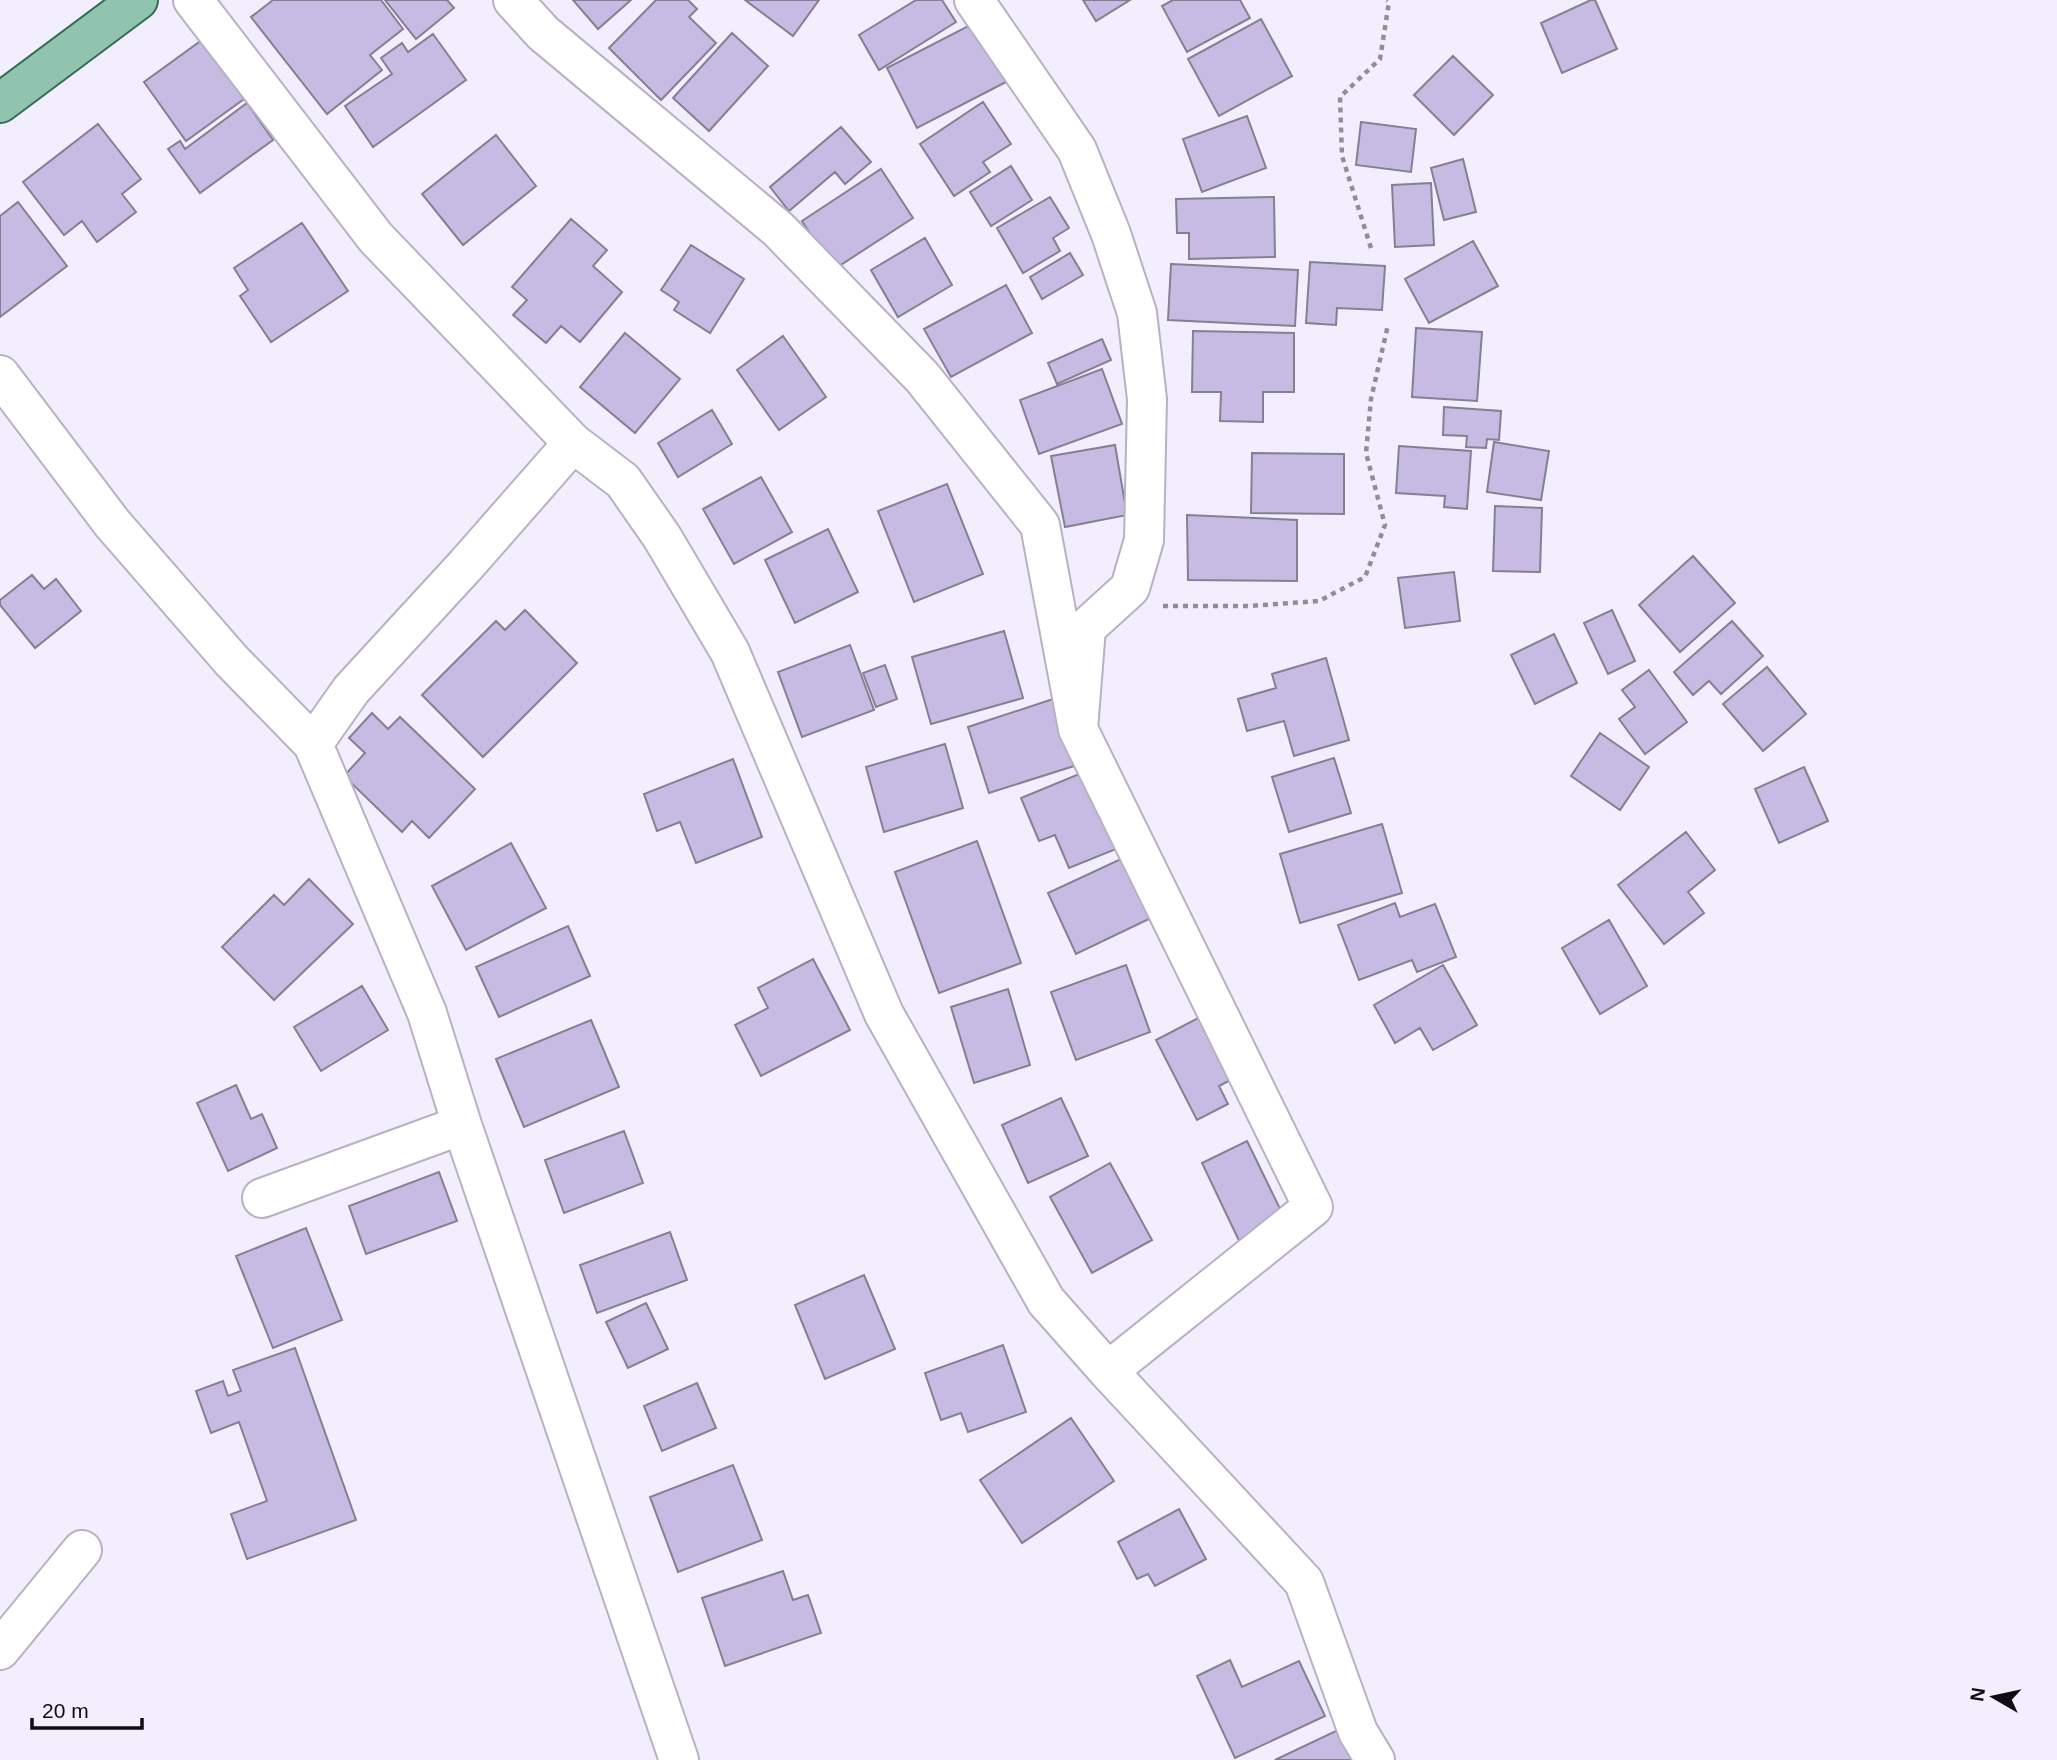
<svg xmlns="http://www.w3.org/2000/svg" width="2057" height="1760" viewBox="0 0 2057 1760" font-family="Helvetica,sans-serif">
	<style>
		.building { fill: #c8bbe3; stroke: #858091; stroke-width: 2 }
		.lines { fill: none; stroke-linecap: round; stroke-linejoin: round }
		.minor-casing { stroke: #b7b1c4; stroke-width: 42 }
		.primary-casing { stroke: #346b55; stroke-width: 42 }
		.path { stroke: #918d98; stroke-width: 4.5; stroke-dasharray: 5 5; stroke-linecap: butt }
		.minor { stroke: #fff; stroke-width: 38 }
		.primary { stroke: #91c4ae; stroke-width: 38 }
	</style>
	<rect width="100%" height="100%" fill="#f3eefe"/>
	<path class="building" d="M273 0H381L403 29 370 55 382 70 327 114 251 17Z
		M385 0H447L454 8 416 39Z
		M573 0H631L598 29Z
		M656 0H688L697 9 689 17 716 43 661 100 609 48Z
		M745 0H819L793 36Z
		M916 0H942L956 22 879 70 859 35Z
		M1083 0H1130L1096 21Z
		M1173 0H1240L1250 18 1187 52 1162 6Z
		M1591 0H1595L1617 49 1562 73 1541 23Z
		M1261 19 1292 76 1219 116 1188 59Z
		M976 22 1006 82 917 128 887 68Z
		M732 33 768 66 709 131 673 98Z
		M433 34 466 80 373 147 345 106 392 74 381 58 402 43 408 52Z
		M202 40 244 99 186 141 144 82Z
		M1453 56 1493 95 1454 135 1414 95Z
		M983 102 1011 144 983 162 990 172 954 196 920 144Z
		M247 103 273 140 200 193 168 149 180 141 185 149Z
		M1247 116 1266 168 1202 192 1183 139Z
		M1361 122 1416 129 1411 172 1356 165Z
		M98 124 141 179 122 194 136 212 97 242 82 221 64 235 23 182Z
		M841 127 871 162 845 184 835 172 789 211 770 187Z
		M496 135 536 186 463 245 422 194Z
		M1463 159 1476 212 1444 220 1431 168Z
		M1011 166 1032 200 991 226 970 192Z
		M881 169 913 218 833 270 802 221Z
		M1431 183 1434 245 1395 247 1392 185Z
		M1050 197 1069 228 1053 238 1060 251 1023 273 997 228Z
		M1274 197 1275 257 1189 259V233H1177L1176 199Z
		M18 202 67 266 0 317V216Z
		M571 219 607 250 593 266 622 292 580 342 561 326 546 343 513 315 527 300 512 287Z
		M302 223 348 291 271 342 240 296 248 290 234 268Z
		M925 238 952 285 898 317 871 270Z
		M1473 241 1498 286 1429 323 1405 279Z
		M691 245 744 279 710 333 674 310 679 302 661 290Z
		M1070 253 1083 275 1042 299 1030 277Z
		M1310 262 1385 266 1382 310 1337 308 1336 325 1306 323Z
		M1171 264 1298 270 1295 326 1168 320Z
		M1006 285 1032 333 951 377 924 329Z
		M1416 328 1482 332 1477 401 1412 397Z
		M1193 331 1294 333V392H1263V422L1220 421 1221 392H1192Z
		M625 333 680 379 635 433 580 387Z
		M783 336 826 397 779 430 737 370Z
		M1102 339 1111 360 1057 384 1048 363Z
		M1102 369 1122 424 1039 454 1020 400Z
		M1444 407 1501 411 1499 440 1487 439 1486 448 1466 447 1467 436 1443 435Z
		M712 410 732 444 678 477 658 443Z
		M1494 442 1549 451 1541 500 1487 492Z
		M1115 445 1127 515 1065 527 1051 456Z
		M1399 446 1471 451 1467 509 1444 507 1445 496 1396 493Z
		M1252 453 1344 454V514L1251 513Z
		M761 477 792 532 734 564 703 509Z
		M947 484 983 574 914 602 878 511Z
		M1495 506 1542 508 1540 572 1493 571Z
		M1187 515 1297 520V581L1188 580Z
		M828 529 858 592 795 623 765 560Z
		M1693 556 1735 603 1680 652 1639 605Z
		M1454 572 1460 621 1405 628 1398 578Z
		M32 575 44 589 56 579 81 611 35 648 0 605V600Z
		M525 610 577 663 483 757 422 695 496 621 505 630Z
		M1612 610 1635 661 1608 674 1584 623Z
		M1732 621 1763 656 1721 694 1709 681 1693 695 1674 672Z
		M1004 631 1023 698 931 724 912 657Z
		M1554 634 1577 683 1535 704 1511 655Z
		M850 645 874 710 802 737 778 672Z
		M1326 658 1349 740 1294 756 1284 721 1247 731 1238 699 1276 688 1272 674Z
		M885 665 897 699 876 707 863 673Z
		M1767 667 1806 714 1763 751 1723 704Z
		M1649 670 1687 722 1645 754 1619 719 1635 707 1622 690Z
		M1053 699 1074 766 989 793 968 727Z
		M372 713 388 729 400 717 475 789 429 838 412 821 402 832 344 776 365 753 349 738Z
		M1600 733 1649 767 1620 810 1571 776Z
		M945 744 963 808 884 832 866 767Z
		M1334 758 1351 813 1289 832 1272 777Z
		M733 759 762 837 696 863 680 822 657 831 644 794Z
		M1804 767 1828 821 1779 843 1755 789Z
		M1084 772 1116 849 1069 868 1055 835 1039 841 1021 798Z
		M1382 824 1402 893 1300 923 1280 854Z
		M1686 832 1715 870 1688 892 1704 913 1664 944 1618 885Z
		M977 841 1021 963 939 993 895 872Z
		M511 843 546 908 466 950 432 886Z
		M1123 858 1151 918 1076 954 1048 893Z
		M309 879 353 924 274 1000 222 947 274 895 284 905Z
		M1395 903 1400 917 1435 904 1456 957 1417 972 1412 960 1359 980 1338 925Z
		M1609 920 1647 986 1600 1014 1562 948Z
		M568 926 590 976 499 1017 476 967Z
		M813 959 850 1030 761 1076 735 1025 768 1008 758 988Z
		M1126 965 1150 1032 1076 1060 1051 992Z
		M1443 965 1477 1025 1433 1050 1420 1028 1395 1043 1374 1005Z
		M362 986 388 1030 321 1071 294 1027Z
		M1008 989 1030 1065 974 1083 951 1007Z
		M1206 1014 1238 1076 1219 1086 1228 1104 1197 1120 1156 1040Z
		M591 1020 619 1087 524 1127 496 1059Z
		M236 1085 251 1119 262 1114 277 1148 228 1171 197 1103Z
		M1061 1098 1088 1156 1028 1183 1002 1125Z
		M624 1131 643 1183 564 1213 545 1160Z
		M1247 1141 1283 1215 1242 1247 1202 1163Z
		M1110 1163 1152 1240 1092 1273 1050 1197Z
		M439 1172 457 1221 366 1254 349 1206Z
		M306 1228 342 1320 273 1348 236 1256Z
		M670 1232 687 1280 597 1313 580 1265Z
		M864 1275 895 1349 825 1379 795 1305Z
		M646 1303 668 1349 628 1368 606 1322Z
		M1003 1345 1026 1412 968 1432 961 1413 941 1420 925 1373Z
		M295 1348 356 1520 247 1559 231 1514 267 1501 239 1422 211 1433 196 1391 223 1381 228 1396 241 1391 233 1370Z
		M697 1383 716 1428 662 1451 644 1406Z
		M1071 1418 1114 1481 1022 1543 980 1480Z
		M733 1465 762 1540 678 1572 650 1497Z
		M1179 1509 1206 1559 1155 1586 1148 1574 1137 1579 1118 1542Z
		M783 1571 793 1600 808 1595 821 1633 725 1666 702 1598Z
		M1230 1660 1242 1687 1299 1661 1325 1716 1235 1758 1197 1676Z
		M1340 1729 1354 1760H1275Z"/>
	<g class="lines">
		<defs>
			<path id="minor" d="M193 0 376 238 573 443 623 481 662 537 730 652 884 1014 1046 1301 1108 1371 1313 1207 1078 729
				M513 0 543 33 778 229 922 377 1040 525 1078 729 1086 628 1130 588 1144 540 1147 399 1137 313 1111 234 1077 150 974 0
				M0 375 112 523 231 660 313 744
				M573 443 466 565 351 690 313 744 427 1013 462 1125 679 1760
				M262 1198 462 1125
				M1108 1371 1304 1582 1358 1732 1375 1760
				M0 1650 82 1550"/>
			<path id="primary" d="M0 103 138 0"/>
		</defs>
		<use href="#minor" class="minor-casing"/>
		<use href="#primary" class="primary-casing"/>
		<path class="path" d="M1371 248 1342 156 1340 97 1380 59 1389 2 1387 0
			M1163 606H1249L1319 601 1365 577 1385 525 1366 453 1371 399 1388 325"/>
		<use href="#minor" class="minor"/>
		<use href="#primary" class="primary"/>
	</g>
	<g transform="translate(1994 1697) rotate(279)" stroke="#f3eefe" stroke-width="5" paint-order="stroke">
	<path d="M0-5L12 26L0 18L-12 26Z" fill="#0f0d13"/>
	<text y="-10" font-size="19" font-weight="bold" text-anchor="middle" fill="#0f0d13">N</text>
	</g>
	<path d="M32 1718v10h110v-10" fill="none" stroke="#0f0d13" stroke-width="3.5"/>
	<text x="42" y="1718" font-size="21" fill="#0f0d13" stroke="#f3eefe" stroke-width="5" paint-order="stroke">20 m</text>
</svg>
